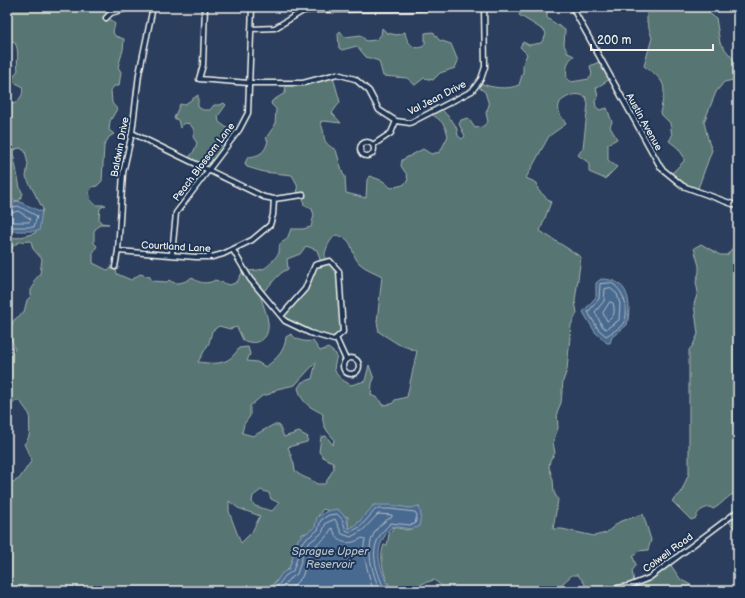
<svg xmlns="http://www.w3.org/2000/svg" width="745" height="598" viewBox="0 0 745 598" font-family="'Balsamiq Sans',sans-serif">
	<style>
		.green { fill: #577573; stroke: #a6b3ae; fill-rule: evenodd }
		.water { fill: #4a6b90; stroke: #8ea1b3 }
		.lines { fill: none; stroke-linecap: round; stroke-linejoin: round }
		.shore { stroke: #b0bbc5; stroke-width: 1 }
		.minor-casing { stroke: #f4f1e8; stroke-width: 7 }
		.minor { stroke: #1d3557; stroke-width: 4 }
		.labels { text-anchor: middle; dominant-baseline: central; stroke-width: 4; stroke-linejoin: round; paint-order: stroke }
		.street-label { font-size: 10px; fill: #f4f1e8; stroke: #1d3557 }
		.water-label { font-size: 11px; font-style: italic; fill: #b8c2c9; stroke: #1d3557 }
	</style>
	<rect width="100%" height="100%" fill="#2c3e5d"/>
	<filter id="ink" filterUnits="userSpaceOnUse"><feTurbulence type="fractalNoise" baseFrequency=".025" numOctaves="2"/><feDisplacementMap in="SourceGraphic" scale="8" xChannelSelector="R" yChannelSelector="G"/><feConvolveMatrix kernelMatrix="1 2 1 2 8 2 1 2 1" color-interpolation-filters="sRGB"/></filter>
	<g filter="url(#ink)">
		<path class="green" d="M7 7H67L72 9 75 7H105L112 13 109 18 115 24 113 32 115 36 124 39 123 50 118 67 121 72 119 86H114L111 90 112 103 117 109 110 121 109 130 114 134 109 137 104 146 102 181 97 186 92 187 89 192 91 201 96 205H106L100 208 99 219 101 223 109 224H100L94 231V243L97 246 93 253V263L107 270 115 267 117 274 131 280 140 274 150 277 152 281 167 282 169 280C176 286 186 282 192 277 196 283 208 285 215 280L230 285 237 282 243 271C265 270 265 271 279 253 280 240 278 246 287 239L291 229H303L311 227 314 215 312 209 304 205 303 199 298 195 297 184 292 175 264 172 247 167 245 163 248 157C259 156 265 153 268 141L266 138 275 125 276 109 271 104 272 101 285 93 286 83 309 82 333 77 340 102 332 113 341 123 324 121 320 122C328 137 318 140 336 150L343 174 345 176 346 193 366 198 367 180 370 176 383 181 391 188 403 185 408 180 407 175 401 166 402 160 423 149 431 154 440 152 448 136C445 124 441 120 431 114L441 108C448 118 458 123 458 136L462 139 465 136 459 124 461 120 468 118 475 128 482 127 488 122 486 113 489 105 485 92 477 86 480 83C491 88 508 90 519 85L523 72V64L527 54 520 47 523 42 529 45 541 43 546 35 545 31 519 15 524 7H534L537 10 544 9 547 12V18L565 30 564 45 568 53 574 56C566 61 566 70 567 79L571 82 589 79 592 75 590 66 601 61 610 79 596 88 598 97 595 101 596 107 600 110 607 108 612 122 610 127 617 139 608 144V160L617 167 605 179 603 178 589 172V163L578 155 583 148 588 104 586 97C577 92 568 95 560 102 556 111 561 116 566 124L549 136 526 178 537 183 538 190 551 202 540 231 581 257 575 301 577 313 571 325 567 370 563 381 561 403 557 412 558 428 553 442 555 453 550 460 549 467 553 480 554 492 558 500 553 529H562L594 536 606 533 619 522 643 514 651 540 648 550 638 551 633 557 636 565 632 571 634 582 597 591H582L585 584 578 575H572L562 584 560 591H443L442 586 434 580 421 584 415 591H393C385 581 378 558 384 545H387L389 534 394 527 407 530 414 528 417 510C402 505 388 509 373 505L370 516 365 517 350 529 348 526V517L323 509 318 516 315 531 302 534 289 568 274 583 270 591H7V485L19 479 32 460 24 444C33 436 28 426 30 415L20 401H16L7 408V358L15 350 10 335V329L14 320 24 312 27 300 31 296V290L35 284 33 282 40 274 42 259 33 249 31 241 19 242 13 246 10 255H7V236L17 238 35 233 43 209 26 177 28 164 25 151 20 148 16 149 13 153 20 188 23 194 19 201 7 199V159L11 154 7 143V102L14 104C21 98 24 95 22 86L11 81 18 70C16 61 20 52 15 43L7 40ZM336 235C356 239 349 252 359 263 365 269 375 272 382 276L377 322 379 332 398 344 417 351 407 397 395 400 392 404 382 405 379 399 371 395 372 383 374 379 369 365 365 381 351 385C342 380 332 374 335 363 336 359 337 358 336 354L328 348 320 351 313 341C305 342 297 341 291 334L286 337C285 351 277 358 266 367L257 362 247 361 250 354 248 347 239 348C228 366 216 364 198 362L209 343 212 331 219 326 230 329 237 327 243 340C258 347 270 339 268 322 267 313 262 303 260 294 271 287 276 274 288 269L287 259 300 254 306 246 317 250 321 263 313 267 305 289 281 314C293 325 321 341 336 337L342 327 336 268C333 267 329 265 327 263 321 256 329 240 336 235ZM316 362 312 379 302 382 298 388C303 405 309 406 323 414 321 425 328 432 334 439L333 445 326 436 321 437 319 452 324 458 333 462 334 468 325 484H317C310 478 302 478 295 471L294 464 288 447 307 442 308 437 299 432 284 437 279 425H273L253 436 242 433 244 424 250 416V406L262 396 270 394 277 389 295 385ZM261 490 269 493 271 499 279 503 272 511 255 506 252 502 253 496ZM229 501 238 508 260 516 252 532 241 543C240 541 230 515 229 511 229 508 229 504 229 501Z
			M647 7H706L710 14 716 18 720 43 738 65V79L724 82 716 92 704 122 709 143 712 150 697 191 669 176 684 161V157L678 148 669 141 672 136 670 123 660 113C666 85 668 83 644 66L652 38 647 22Z
			M382 28 387 33 397 35 405 32C406 42 415 53 425 45V33L433 32 439 40 451 44 458 61 455 68 440 73 433 80 424 78 415 85 407 78 383 76 379 61 366 57 357 46 342 50 339 48 338 34 340 31 345 37 361 35 366 41 376 40 381 35Z
			M198 95V107L203 110H210L214 105H220L224 103 226 105 218 116 219 122 235 134 208 170 188 159 194 151 197 143 193 137 194 130 190 124 185 123 180 128 178 120 174 118 180 104 184 105Z
			M701 244 720 255H727L735 245 738 246V492C727 495 722 505 713 509L710 507C704 508 697 511 696 518L691 520 672 501 681 493 689 473V350L693 345 698 334 694 304 698 292 696 282 699 272V266L694 248Z
			M738 512V530L736 531 728 520Z
			M670 564 681 580 691 585 693 589 692 591H617L647 579Z"/>
		<path class="water" d="M18 201 42 212 39 231H7V205Z
			M601 279C629 279 632 302 627 325L612 337 610 343H607L595 332 583 312 596 297V283Z
			M374 505H390L410 508 419 506 421 515 419 527 410 529 393 526C371 548 379 565 390 591H270L282 573 289 569 298 539 315 527 317 517 327 511 337 509 346 517 349 529 357 524Z"/>
		<g class="lines">
			<path class="shore" d="M7 209 18 206 37 216 34 227H7
				M7 214 18 211 31 219 29 222H7
				M611 283C623 288 630 310 624 322 621 328 611 333 606 336L598 329 588 312 599 299 600 284Z
				M610 288 617 294 620 304 619 320 606 329 602 326 595 312 604 301 605 289Z
				M610 302 613 303C615 311 615 317 607 321L603 313Z
				M274 591 285 576 293 571 302 542 318 530 321 520 329 515 337 514 342 519 346 530 350 532 360 527 376 509H390L415 512 417 515 415 524 410 525 391 523C366 545 374 564 385 591
				M280 591 288 580 297 574 306 545 322 533 326 523 335 519 342 534 351 537 363 530 378 514 392 515V517C360 533 369 564 380 591
				M288 591 302 577 312 548 325 538 332 528C334 530 334 533 336 536 343 546 354 543 362 538L365 539 363 552 373 591"/>
			<defs>
				<path id="minor" d="M205 7 203 65 199 79 249 83H303L337 74 355 79 369 91 379 110 396 121 410 123 472 91 481 79 485 67 484 7
					M572 7 661 168 683 186 738 206
					M106 18 111 13 132 7
					M251 29 275 28 303 11 311 10 411 9 442 7
					M132 133 264 197 274 199 303 195
					M360 149a7 7 0 1 1 14 0a7 7 0 1 1-14 0Z
					M373 145 391 133 396 121
					M233 250 250 279 281 316 285 321 310 333 334 340 343 332 339 271 330 261 315 265 305 289 281 316
					M118 251 196 257H212L223 254 252 240 270 225 273 215 274 199
					M172 254 176 213 239 130 248 113 252 7
					M115 267 118 251 123 173 132 133 139 74 153 7
					M336 338 346 360
					M343 366a8 8 0 1 1 16 0a8 8 0 1 1-16 0Z
					M601 591 629 586 649 578 738 511"/>
			</defs>
			<use href="#minor" class="minor-casing"/>
			<use href="#minor" class="minor"/>
		</g>
	</g>
	<g class="labels">
		<g class="street-label">
			<text transform="translate(437 98) rotate(-27)">Val Jean Drive</text>
			<text transform="translate(644 122) rotate(61)">Austin Avenue</text>
			<text transform="translate(120 147) rotate(-79)">Baldwin Drive</text>
			<text transform="translate(204 162) rotate(-53)">Peach Blossom Lane</text>
			<text transform="translate(176 247) rotate(3)">Courtland Lane</text>
			<text transform="translate(668 553) rotate(-36)">Colwell Road</text>
		</g>
		<g class="water-label">
			<text x="330" y="551">Sprague Upper<tspan x="330" dy="13">Reservoir</tspan></text>
		</g>
	</g>
	<rect width="745" height="598" fill="none" stroke="#1d3557" stroke-width="24"/>
	<rect x="12" y="12" width="721" height="574" fill="none" stroke="#f4f1e8" stroke-width="1.5" filter="url(#ink)"/>
	<path d="M591 44v6h122v-6" fill="none" stroke="#f4f1e8" stroke-width="2"/>
	<text x="597" y="44" font-size="12" fill="#f4f1e8" stroke="#1d3557" stroke-width="3" paint-order="stroke">200 m</text>
</svg>
